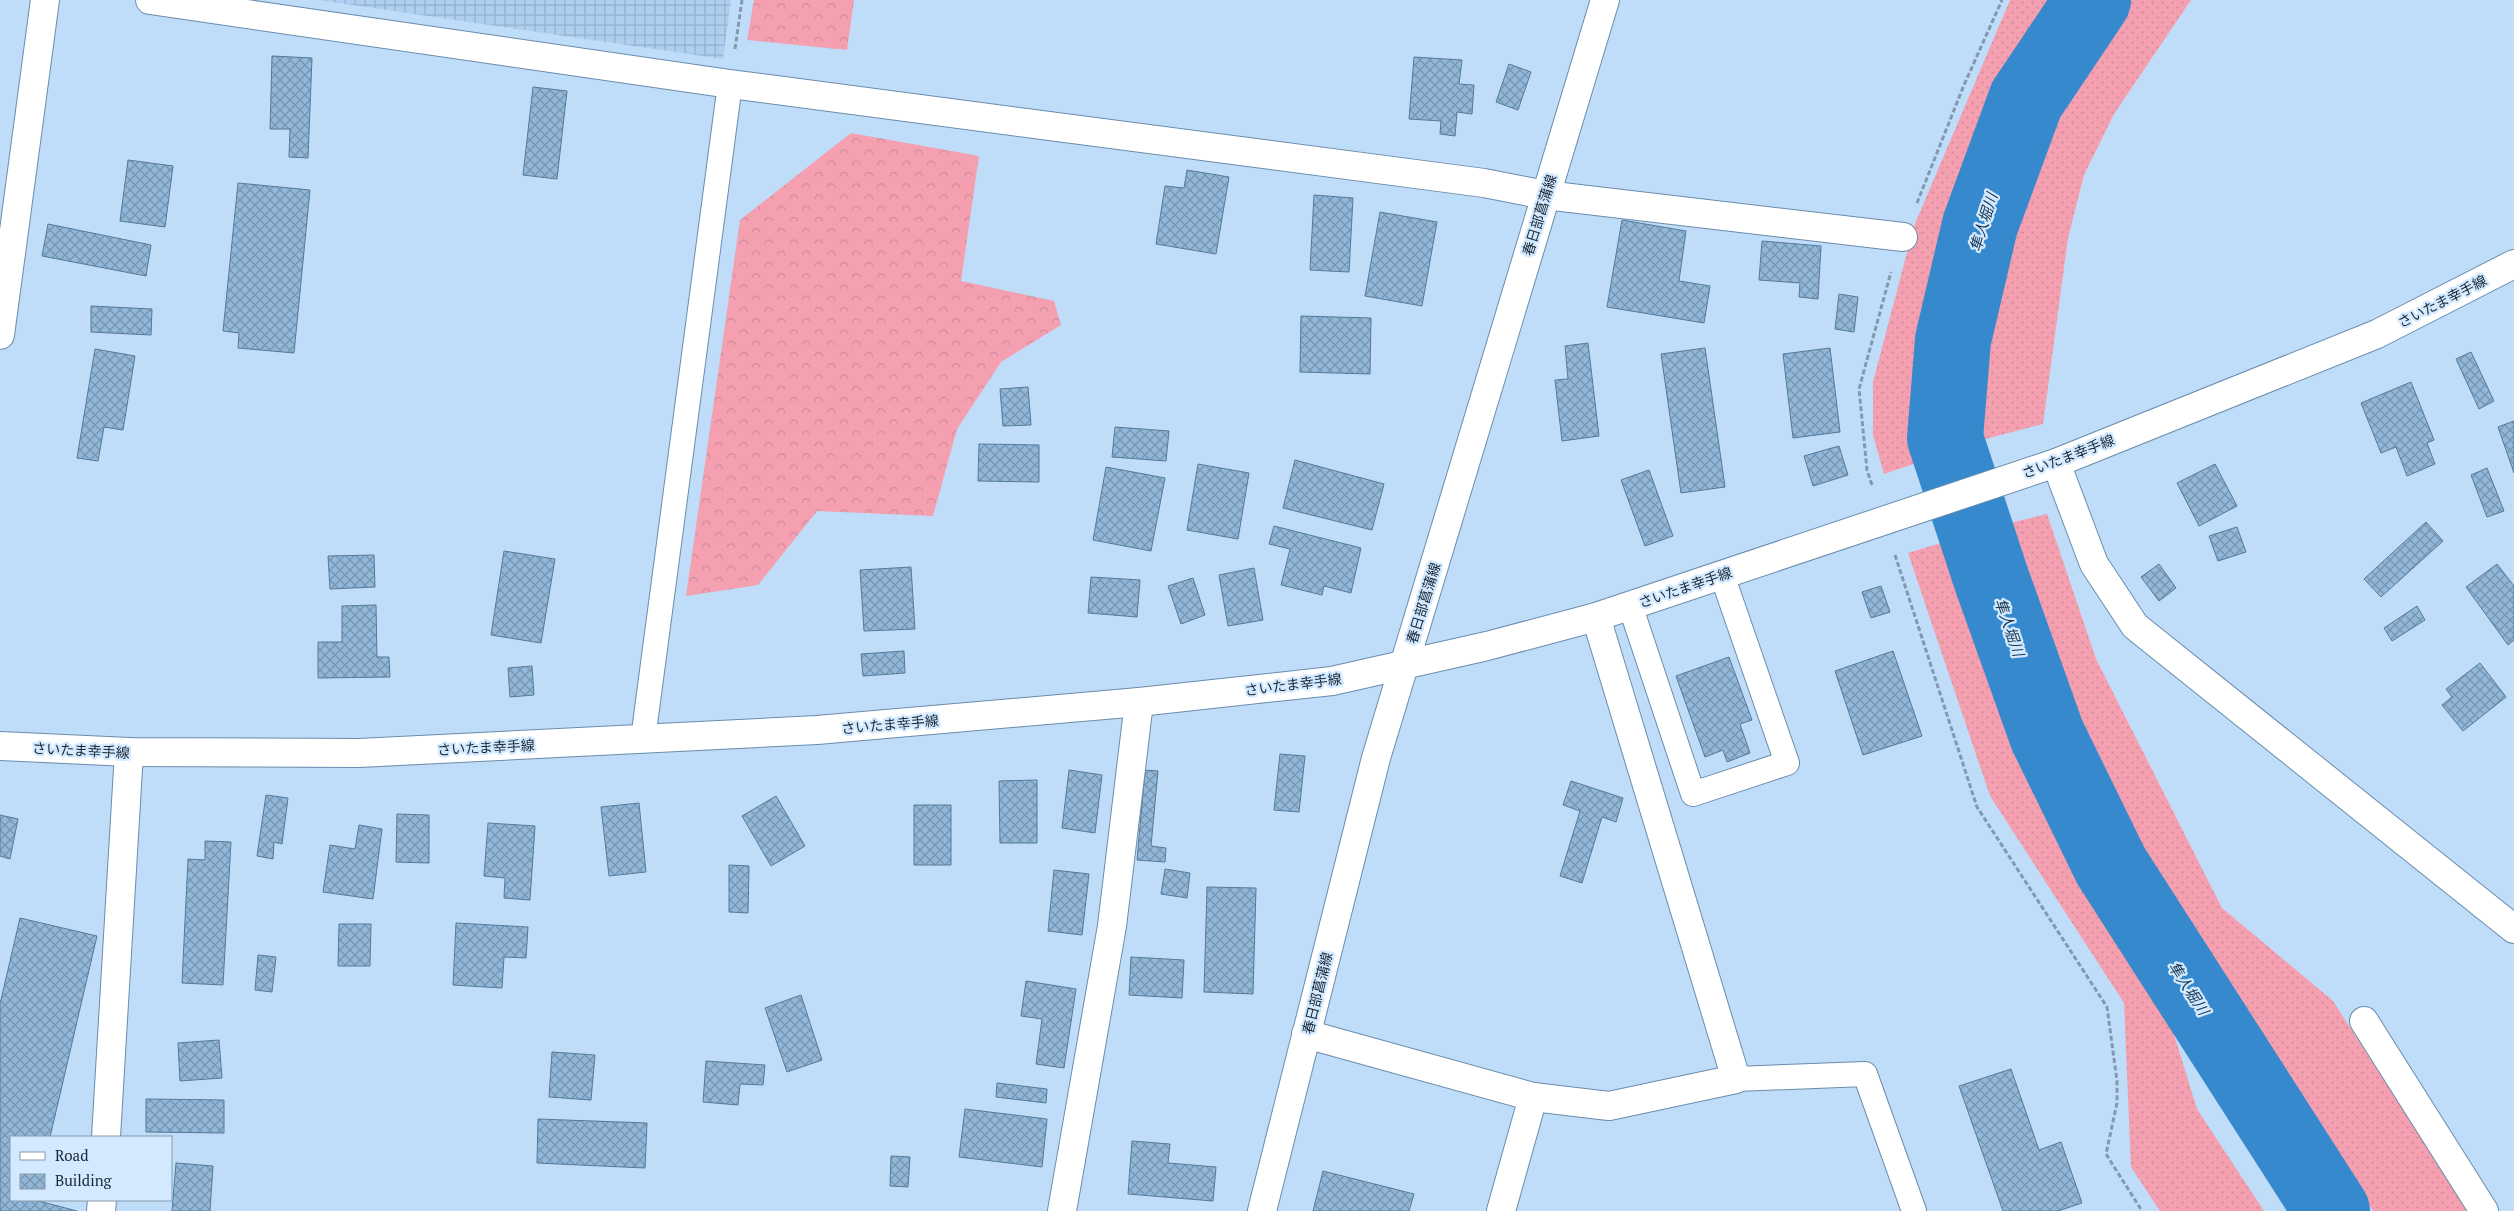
<svg xmlns="http://www.w3.org/2000/svg" width="2514" height="1211" viewBox="0 0 2514 1211" font-family="'PT Serif','Noto Sans JP',serif">
	<style>
		.industrial { fill: url(#industrial-grid) }
		.grass { fill: url(#grass-dots) }
		.forest { fill: url(#forest-crowns) }
		.lines { fill: none; stroke-linecap: round; stroke-linejoin: round }
		.river { stroke: #3789cd; stroke-width: 76 }
		.building { fill: url(#building-cross-hatch); stroke: #567998 }
		.lane-casing { stroke: #6a8cad; stroke-width: 26 }
		.street-casing { stroke: #6a8cad; stroke-width: 30 }
		.secondary-casing { stroke: #6a8cad; stroke-width: 30 }
		.primary-casing { stroke: #6a8cad; stroke-width: 30 }
		.path { stroke: #8199af; stroke-width: 3; stroke-dasharray: 5 2.5; stroke-linecap: butt }
		.lane { stroke: #fff; stroke-width: 24 }
		.street { stroke: #fff; stroke-width: 28 }
		.secondary { stroke: #fff; stroke-width: 28 }
		.primary { stroke: #fff; stroke-width: 28 }
		.labels { text-anchor: middle; dominant-baseline: central; stroke-width: 4.5; stroke-linejoin: round; paint-order: stroke }
		.street-label { font-size: 14px; fill: #182633; stroke: #d3e9ff }
		.water-label { font-size: 15px; font-style: italic; fill: #163854; stroke: #d3e9ff }
	</style>
	<defs>
		<pattern id="industrial-grid" width="8" height="8" patternUnits="userSpaceOnUse" patternTransform="scale(1.25)"><rect width="8" height="8" fill="#aecfef"/><path d="M0 4h8M4 0v8" fill="none" stroke="#95b2cd"/></pattern>
		<pattern id="grass-dots" width="8" height="8" patternUnits="userSpaceOnUse" patternTransform="scale(1.25)"><rect width="8" height="8" fill="#f4a0b1"/><path d="M2 2h.1M6 6h.1" fill="none" stroke="#d08a99" stroke-width="1.8" stroke-linecap="round"/></pattern>
		<pattern id="forest-crowns" width="20" height="18" patternUnits="userSpaceOnUse" patternTransform="scale(1.25)"><rect width="20" height="18" fill="#f4a0b1"/><path d="M2 6a3 3 0 1 1 6 0M12 15a3 3 0 1 1 6 0" fill="none" stroke="#d08a99"/></pattern>
		<pattern id="building-cross-hatch" width="8" height="8" patternUnits="userSpaceOnUse" patternTransform="scale(1.25)"><rect width="8" height="8" fill="#92b7d9"/><path d="M0 0l8 8M0 8l8-8" fill="none" stroke="#7695b1"/></pattern>
	</defs>
	<rect width="100%" height="100%" fill="#bfddf9"/>
	<path class="industrial" d="M318 0H731L723 59Z"/>
	<path class="grass" d="M2010 0H2069L2023 72 1962 216 1924 379V432L1928 459 1884 474 1873 435V382L1914 226Z
		M2120 0H2191L2114 114 2084 175 2068 238 2043 424 1974 442 1967 405 1977 324 2046 110Z
		M2047 514 2096 659 2222 908 2333 1001 2468 1211H2373L2161 900 2088 752 2045 643 2006 524Z
		M1954 539 2008 726 2092 900 2160 989 2197 1109 2264 1211H2160L2131 1167 2124 1003 1990 796 1908 553Z"/>
	<path class="forest" d="M754 0H854L847 50 747 40Z
		M851 133 979 156 961 281 1054 301 1061 325 1001 362 957 429 933 516 817 511 758 585 686 596 740 220Z"/>
	<g class="lines">
		<path class="river" d="M2093 0 2026 100 1980 225 1953 340 1945 438 1991 578 2047 735 2111 866 2332 1211"/>
	</g>
	<path class="building" d="M272 56 312 58 308 158 289 157 290 129H270Z
		M1414 57 1462 60 1459 84 1474 85 1472 114 1457 112 1455 136 1440 134 1441 121 1409 119Z
		M1509 64 1531 72 1518 110 1496 102Z
		M533 87 567 91 557 179 523 175Z
		M128 160 173 166 165 227 120 221Z
		M1187 170 1229 177 1216 254 1156 244 1165 186 1184 188Z
		M238 183 310 190 294 353 238 348 239 333 223 331Z
		M1314 195 1353 198 1349 272 1310 270Z
		M1380 212 1437 222 1422 306 1365 296Z
		M1622 220 1686 231 1679 281 1710 286 1704 323 1607 307Z
		M48 224 151 245 146 276 42 256Z
		M1762 241 1821 246 1818 299 1799 297 1800 283 1759 280Z
		M1839 294 1858 297 1854 332 1835 329Z
		M91 306 152 309 151 335 91 332Z
		M1301 316 1371 318 1370 374 1300 372Z
		M1588 343 1599 436 1562 441 1555 380 1568 379 1565 346Z
		M1705 348 1725 487 1681 493 1661 354Z
		M1830 348 1840 432 1793 438 1783 354Z
		M95 349 135 356 123 430 104 427 98 461 77 458Z
		M2471 352 2494 401 2479 409 2456 359Z
		M2411 382 2434 440 2427 443 2435 464 2407 476 2396 447 2381 453 2361 403Z
		M1028 387 1031 425 1003 426 1000 389Z
		M2514 421V473L2498 427Z
		M1115 427 1169 431 1166 461 1112 457Z
		M979 444 1039 445V482L978 481Z
		M1839 446 1848 475 1813 486 1804 456Z
		M1295 460 1384 484 1372 530 1283 508Z
		M1198 464 1249 473 1238 539 1187 530Z
		M2215 464 2237 506 2199 526 2177 483Z
		M1106 467 1165 478 1151 551 1093 540Z
		M2487 468 2504 511 2487 517 2471 475Z
		M1649 470 1673 536 1645 546 1621 480Z
		M2426 522 2443 541 2381 597 2364 579Z
		M1274 526 1361 548 1351 593 1324 586 1322 595 1281 585 1290 549 1269 544Z
		M2237 527 2246 552 2218 561 2209 536Z
		M504 551 555 559 541 643 491 635Z
		M374 555 375 587 330 589 328 556Z
		M2159 564 2176 588 2159 601 2141 577Z
		M2497 564 2514 586V640L2508 645 2466 587Z
		M911 567 915 629 864 631 860 570Z
		M1254 568 1263 620 1228 626 1219 575Z
		M1091 577 1140 580 1137 617 1088 613Z
		M1193 578 1205 615 1181 624 1168 586Z
		M1881 586 1890 612 1871 618 1862 592Z
		M376 605 377 657H389L390 677 318 678V642H342V606Z
		M2417 606 2425 620 2392 641 2384 628Z
		M904 651 905 673 863 676 861 654Z
		M1893 651 1922 736 1863 755 1835 671Z
		M1729 657 1752 720 1740 724 1750 753 1727 762 1723 750 1705 757 1676 676Z
		M2480 663 2506 697 2463 731 2442 705 2452 697 2446 689Z
		M532 666 534 695 510 697 508 668Z
		M1280 754 1305 756 1299 812 1274 810Z
		M1069 770 1102 775 1095 833 1062 828Z
		M1145 770 1158 771 1151 846 1166 848 1165 862 1137 860Z
		M1037 780V843H1000L999 781Z
		M1571 781 1623 798 1616 822 1602 817 1582 883 1560 876 1580 811 1563 805Z
		M266 795 288 798 282 844 274 842 273 859 257 856Z
		M776 796 805 846 771 866 742 816Z
		M639 803 646 872 609 876 601 807Z
		M914 805H951V865H914Z
		M397 814 429 815V863L396 862Z
		M0 815 18 819 10 859 0 856Z
		M488 823 535 826 530 900 504 898 505 878 484 876Z
		M359 825 382 829 373 899 323 892 330 845 355 849Z
		M205 841 231 842 223 985 182 983 188 859 205 860Z
		M729 865 749 866 748 913 729 912Z
		M1165 869 1190 873 1187 898 1161 894Z
		M1054 870 1089 874 1082 935 1048 931Z
		M1207 887 1256 888 1253 994 1204 992Z
		M20 918 97 936 50 1137H11V1200H35L77 1211H0V1004Z
		M456 923 528 927 526 958 504 957 502 988 453 985Z
		M339 924H371L370 966H338Z
		M258 955 276 957 272 992 255 990Z
		M1131 957 1184 960 1182 998 1129 995Z
		M1026 981 1076 989 1064 1068 1036 1064 1042 1019 1021 1016Z
		M801 995 822 1060 787 1072 765 1008Z
		M219 1040 222 1078 180 1081 178 1043Z
		M552 1052 595 1055 591 1100 549 1097Z
		M706 1061 765 1065 763 1085 740 1084 738 1105 703 1102Z
		M2011 1069 2039 1150 2061 1142 2082 1203 2058 1211H2003L1959 1086Z
		M997 1083 1047 1089 1046 1103 996 1097Z
		M146 1099 224 1100V1133L146 1132Z
		M965 1109 1047 1119 1042 1167 959 1157Z
		M538 1119 647 1123 645 1168 537 1163Z
		M1132 1141 1170 1144 1168 1163 1216 1167 1213 1201 1128 1194Z
		M891 1156 910 1157 908 1187 890 1186Z
		M176 1163 213 1166 210 1211H172Z
		M1323 1171 1414 1194 1409 1211H1313Z"/>
	<g class="lines">
		<defs>
			<path id="lane" d="M1630 605 1693 794 1787 763 1722 575
				M643 739 730 84
				M1736 1079 1865 1074 1914 1211"/>
			<path id="street" d="M150 0 730 84 1484 183 1545 195 1903 237
				M2056 463 2094 564 2135 626 2514 929
				M2364 1021 2484 1211
				M106 1137 129 752
				M101 1211 102 1200
				M1062 1211 1112 926 1139 702
				M1501 1211 1533 1097"/>
			<path id="secondary" d="M0 335 45 0
				M1306 1034 1533 1097 1609 1106 1736 1079 1596 617"/>
			<path id="primary" d="M0 746 129 752 359 753 817 730 1139 702 1332 681 1487 646 1596 617 2056 463 2377 334 2514 264
				M1262 1211 1376 758 1605 0"/>
		</defs>
		<use href="#lane" class="lane-casing"/>
		<use href="#street" class="street-casing"/>
		<use href="#secondary" class="secondary-casing"/>
		<use href="#primary" class="primary-casing"/>
		<path class="path" d="M735 49 742 0
			M1917 203 1964 85 2002 0
			M1872 485 1867 470 1859 389 1891 272
			M1895 555 1977 807 2107 1007 2117 1081V1103L2106 1154 2142 1211"/>
		<use href="#lane" class="lane"/>
		<use href="#street" class="street"/>
		<use href="#secondary" class="secondary"/>
		<use href="#primary" class="primary"/>
	</g>
	<g class="labels">
		<g class="street-label">
			<text transform="translate(1539 215) rotate(-73)">春日部菖蒲線</text>
			<text transform="translate(2442 301) rotate(-27)">さいたま幸手線</text>
			<text transform="translate(2068 456) rotate(-21)">さいたま幸手線</text>
			<text transform="translate(1685 587) rotate(-19)">さいたま幸手線</text>
			<text transform="translate(1423 603) rotate(-73)">春日部菖蒲線</text>
			<text transform="translate(1293 684) rotate(-7)">さいたま幸手線</text>
			<text transform="translate(890 724) rotate(-5)">さいたま幸手線</text>
			<text transform="translate(486 747) rotate(-3)">さいたま幸手線</text>
			<text transform="translate(81 750) rotate(3)">さいたま幸手線</text>
			<text transform="translate(1317 993) rotate(-76)">春日部菖蒲線</text>
		</g>
		<g class="water-label">
			<text transform="translate(1983 222) rotate(-73)">隼人堀川</text>
			<text transform="translate(2010 627) rotate(71)">隼人堀川</text>
			<text transform="translate(2189 988) rotate(57)">隼人堀川</text>
		</g>
	</g>
	<rect x="10" y="1136" width="162" height="65" fill="#d3e9ff" stroke="#889bad"/>
	<rect x="20" y="1152" width="25" height="8" fill="#ffffff" stroke="#889bad"/>
	<text x="55" y="1161" font-size="15" fill="#182633">Road</text>
	<rect x="20" y="1174" width="25" height="15" fill="url(#building-cross-hatch)" stroke="#889bad"/>
	<text x="55" y="1186" font-size="15" fill="#182633">Building</text>
</svg>
